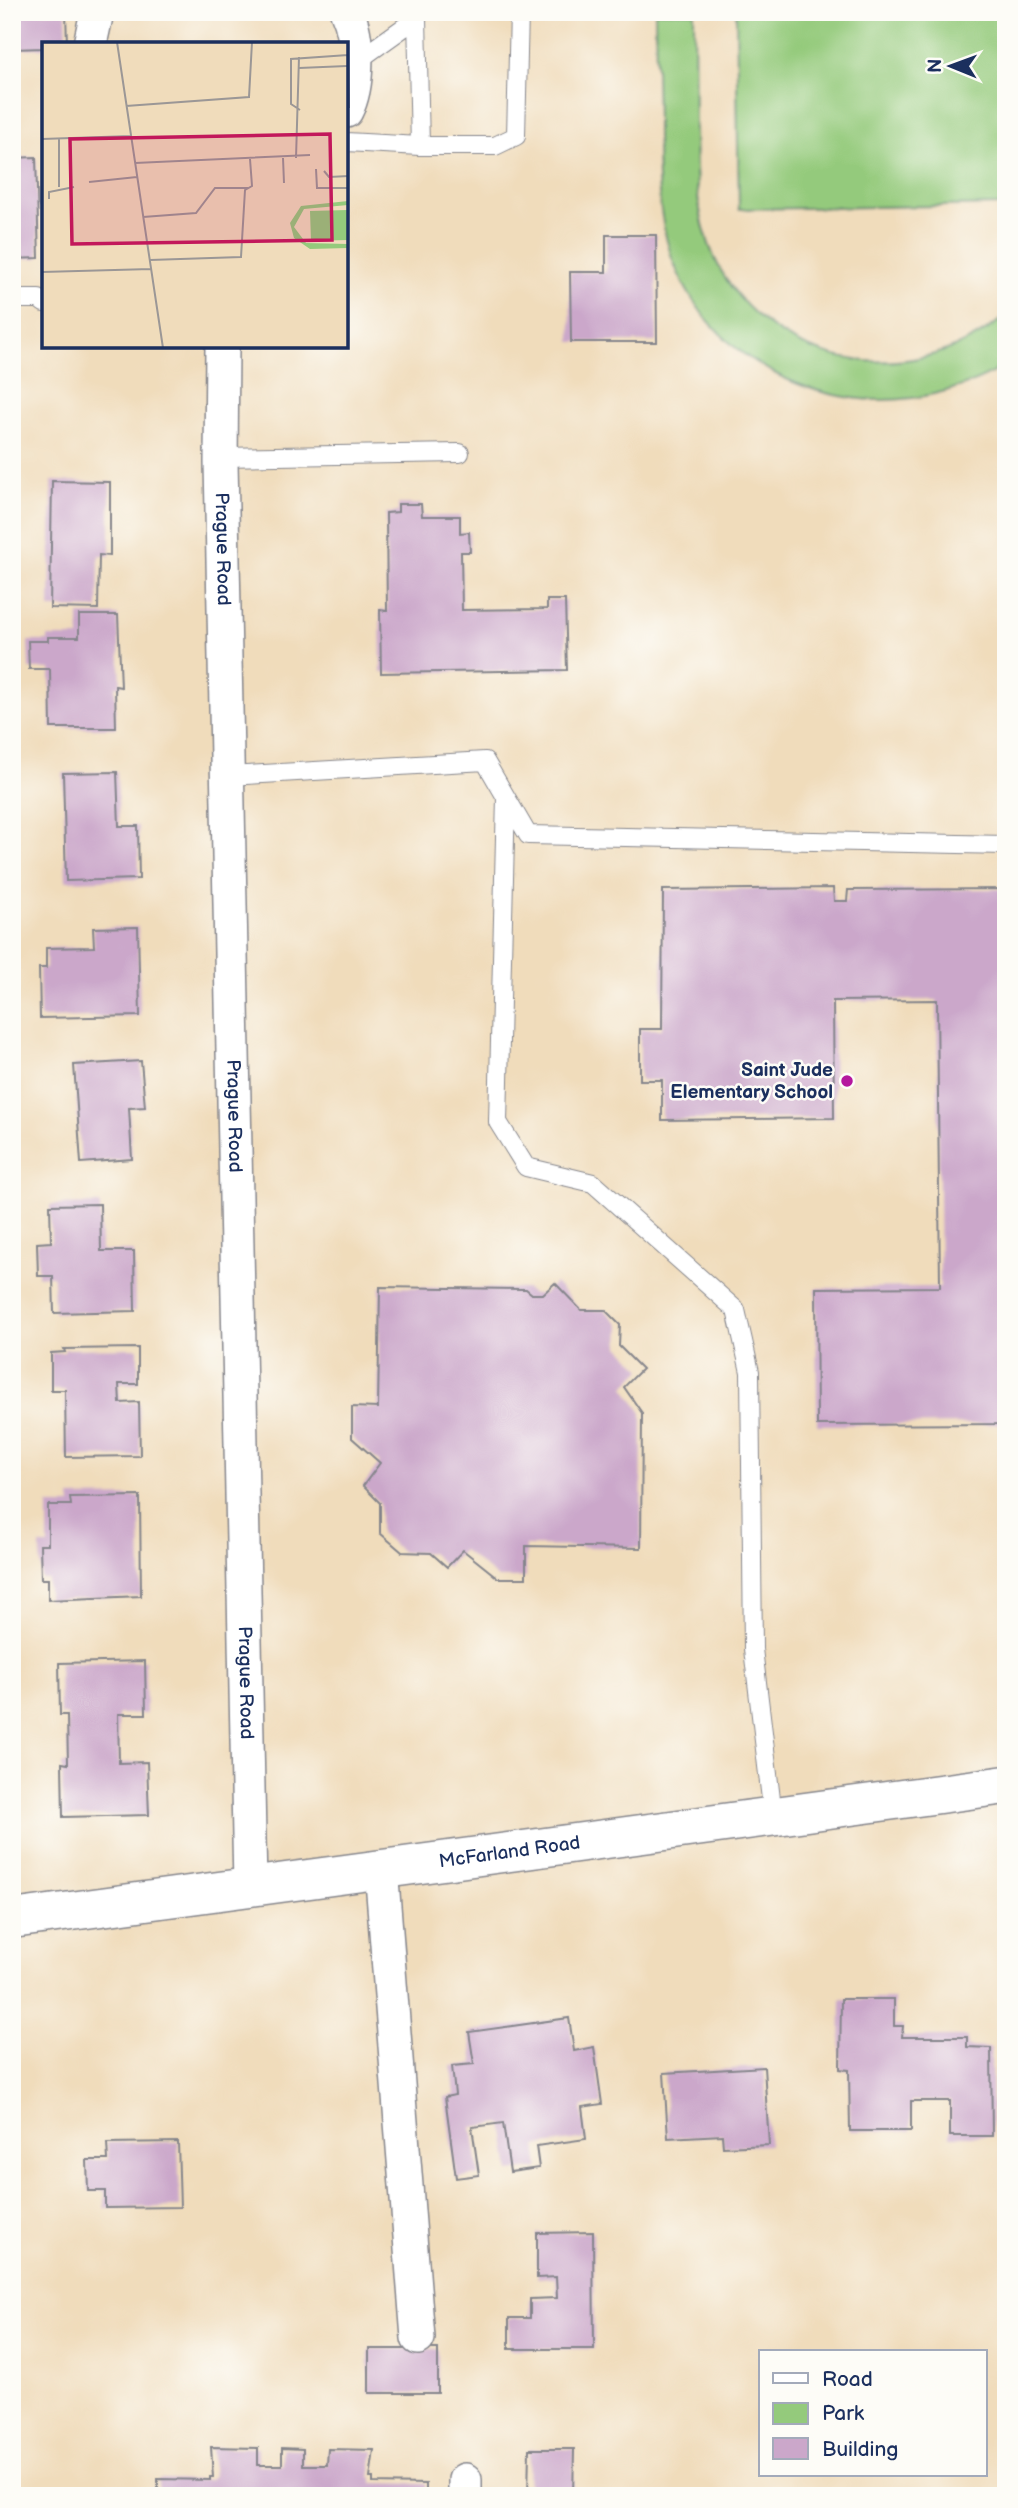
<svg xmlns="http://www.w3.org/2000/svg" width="1018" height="2508" viewBox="0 0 1018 2508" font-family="'Balsamiq Sans',sans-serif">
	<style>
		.green { fill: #94ca7c; stroke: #587c6d; stroke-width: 2 }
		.building { fill: #cba7ca }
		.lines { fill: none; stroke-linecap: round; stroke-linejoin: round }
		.service-casing { stroke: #86868c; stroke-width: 20 }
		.minor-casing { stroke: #86868c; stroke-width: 36 }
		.tertiary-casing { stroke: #86868c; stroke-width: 41 }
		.service { stroke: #fff; stroke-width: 18 }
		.minor { stroke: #fff; stroke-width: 33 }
		.tertiary { stroke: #fff; stroke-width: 38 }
		.poi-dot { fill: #b5179e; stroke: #fdfcf7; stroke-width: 2.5 }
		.labels { text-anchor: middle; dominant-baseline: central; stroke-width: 5; stroke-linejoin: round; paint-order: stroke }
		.street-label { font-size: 19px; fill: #1b2f5e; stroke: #fdfcf7 }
		.poi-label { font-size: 19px; font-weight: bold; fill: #1b2f5e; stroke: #fdfcf7; text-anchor: end }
		.inset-road { fill: none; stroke: #9b9796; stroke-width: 2 }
		.view { fill: #c2185b; fill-opacity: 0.15; stroke: #c2185b; stroke-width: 3.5 }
		.inset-edge { fill: none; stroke: #1b2f5e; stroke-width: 3.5 }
	</style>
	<rect width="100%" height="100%" fill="#fdfcf7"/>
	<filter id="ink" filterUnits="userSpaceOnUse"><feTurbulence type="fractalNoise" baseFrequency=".0143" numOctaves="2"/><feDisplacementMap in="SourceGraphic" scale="14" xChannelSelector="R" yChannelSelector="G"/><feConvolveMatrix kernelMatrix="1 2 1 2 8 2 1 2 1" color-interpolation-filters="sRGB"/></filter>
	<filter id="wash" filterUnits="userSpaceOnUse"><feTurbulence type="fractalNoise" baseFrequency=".00686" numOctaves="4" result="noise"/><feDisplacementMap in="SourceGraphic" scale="28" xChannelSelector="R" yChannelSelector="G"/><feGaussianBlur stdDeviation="1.57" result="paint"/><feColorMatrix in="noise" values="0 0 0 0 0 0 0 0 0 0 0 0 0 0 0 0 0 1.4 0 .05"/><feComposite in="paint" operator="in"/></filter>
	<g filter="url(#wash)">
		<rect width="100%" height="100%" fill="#f0dcbb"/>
		<path class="green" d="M655 12H694C694 51 695 90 695 130 696 165 695 201 706 235 745 364 908 401 1006 315V364C986 379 962 387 938 393 830 421 708 363 671 255 657 212 657 169 657 124 656 87 656 49 655 12Z
			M736 12H1006V205L739 209Z"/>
		<g id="blocks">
			<path class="building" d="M12 12H66L67 44H44V48L12 49Z
				M36 157 39 258 12 259V158Z
				M606 235H656L657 342H571L570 272H606Z
				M52 481 110 482V556L99 555 98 609 50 608Z
				M398 504H421L422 516H460V533L469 532 470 552H461L462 610 547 609V600H565L567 670 381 673 380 610 387 611 386 513 398 512Z
				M79 615H118L121 687 115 686 116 728H51L50 669H29L28 641H48V637H79Z
				M117 772 119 826H138L139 879 66 881 63 773Z
				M833 888 834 901H847L848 890 1006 889V1424L817 1425 816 1288 940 1287 937 1000 833 1001 834 1118 662 1120V1080H640V1029H662L663 890Z
				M138 927 140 1016 40 1018 39 968H46V948L94 947 93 928Z
				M141 1061 145 1107 129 1108 132 1159 81 1163 74 1065Z
				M100 1204 101 1251H134L135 1311 54 1313 53 1276H38L37 1243 51 1242 50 1205Z
				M555 1283 581 1310H605L620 1325 619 1346 642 1369 624 1387 642 1413 641 1548 526 1546V1578H498L463 1550 447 1567 431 1553 402 1552 380 1533V1503L363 1486 380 1463 352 1438V1407L378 1408 380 1287 526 1289 532 1294H543Z
				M138 1348V1384H119L120 1403 139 1402 140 1456 66 1457 65 1390H51V1353L65 1352 64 1349Z
				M140 1496 141 1596 48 1600V1579H41L40 1545H48V1505H71L70 1497Z
				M145 1661 146 1714H118L119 1763 147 1762 149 1815 63 1817 62 1763 68 1764 67 1715H60L59 1663Z
				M841 1999H894V2026H903L902 2037H967V2047L991 2048 992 2136H950V2101H911V2131H850L849 2070 840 2069Z
				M569 2018 574 2051 594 2047 602 2104 582 2107 586 2139 536 2146 539 2168 510 2172 503 2123 472 2127 479 2175 456 2178 445 2097 455 2095 452 2066 474 2064 469 2032Z
				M764 2067 769 2145 723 2147 722 2135 668 2138 664 2073Z
				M178 2142 180 2207 105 2208V2191H88L87 2160H108L107 2143Z
				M593 2232 594 2349H509V2318H530V2299L557 2298 556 2277 537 2278V2233Z
				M369 2349H438V2393H369Z
				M211 2447 258 2448V2465H282V2448L303 2449V2465H327L328 2449 374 2450 370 2478H373V2483L426 2484V2496H158V2479L210 2480V2477H213Z
				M529 2449H574L573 2496H528Z"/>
		</g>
	</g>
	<g filter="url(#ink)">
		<use href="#blocks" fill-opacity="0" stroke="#86868c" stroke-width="2"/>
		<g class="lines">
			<defs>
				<path id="service" d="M417 18 420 146
					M357 61 417 18V12
					M346 142 420 146H495L516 136 519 12
					M12 299H39L44 303
					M221 457 460 453
					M228 776 485 761 528 835 1006 845
					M506 797 498 1122 526 1167 593 1183 736 1310 750 1372 753 1649 773 1816"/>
				<g id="minor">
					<path d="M90 44 97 12"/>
					<path d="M346 111C359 86 359 37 347 12"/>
					<path id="s1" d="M222 346 221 462 250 1886"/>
					<path d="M381 1868 418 2338"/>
					<path d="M465 2480V2496"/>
				</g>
				<g id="tertiary">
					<path id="s2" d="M12 1919 1006 1785"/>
				</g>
			</defs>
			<use href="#service" class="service-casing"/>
			<use href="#minor" class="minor-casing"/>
			<use href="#tertiary" class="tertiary-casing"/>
			<use href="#service" class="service"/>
			<use href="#minor" class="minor"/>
			<use href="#tertiary" class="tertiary"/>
		</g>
	</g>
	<circle class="poi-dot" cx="847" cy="1081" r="7"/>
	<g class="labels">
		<g class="street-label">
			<text stroke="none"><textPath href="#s1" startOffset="203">Prague Road</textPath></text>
			<text stroke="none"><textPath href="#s1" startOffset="770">Prague Road</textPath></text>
			<text stroke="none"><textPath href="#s1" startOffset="1337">Prague Road</textPath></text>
			<text stroke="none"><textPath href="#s2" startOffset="502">McFarland Road</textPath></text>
		</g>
		<g class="poi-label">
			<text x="833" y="1070">Saint Jude<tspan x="833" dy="22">Elementary School</tspan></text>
		</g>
	</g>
	<g transform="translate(42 42)">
		<rect width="306" height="306" fill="#f0dcbb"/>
		<path d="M306 159V163L262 167 252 185 264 201 306 202V206L268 207 252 196 248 181 259 164ZM306 168V198L269 199 268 169Z" fill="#94ca7c"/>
		<path class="inset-road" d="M75 0 121 306M306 0 307 66M257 26 305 24M84 64 207 55 210 0M258 68 249 62V17L306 13M17 96V145M0 97 89 94M241 116 242 141M254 116 257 15M93 121 268 113M274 127 275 146H307M282 129 287 135 307 134M47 140 95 135M7 157V150L32 145M101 175 154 171 173 146H206M108 218 199 215 203 148 210 144 208 117M0 230 109 227"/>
		<path class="view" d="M288 92 290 198 30 202 28 97Z"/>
		<rect width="306" height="306" class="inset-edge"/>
	</g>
	<rect width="1018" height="2508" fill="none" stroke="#fdfcf7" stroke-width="42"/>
	<rect x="759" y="2350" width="228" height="126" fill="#fdfcf7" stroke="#a3aaba" stroke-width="2"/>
	<rect x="773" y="2373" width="35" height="10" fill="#ffffff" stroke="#a3aaba" stroke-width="2"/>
	<text x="822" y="2386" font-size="21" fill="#1b2f5e">Road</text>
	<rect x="773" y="2403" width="35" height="21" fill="#94ca7c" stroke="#a3aaba" stroke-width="2"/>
	<text x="822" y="2420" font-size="21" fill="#1b2f5e">Park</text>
	<rect x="773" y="2438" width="35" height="21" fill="#cba7ca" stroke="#a3aaba" stroke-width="2"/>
	<text x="822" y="2456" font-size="21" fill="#1b2f5e">Building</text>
	<g transform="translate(951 66) rotate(271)" stroke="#fdfcf7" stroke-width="5" paint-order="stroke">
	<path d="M0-5L12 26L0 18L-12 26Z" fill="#1b2f5e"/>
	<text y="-10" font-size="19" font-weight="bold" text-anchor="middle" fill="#1b2f5e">N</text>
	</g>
</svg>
